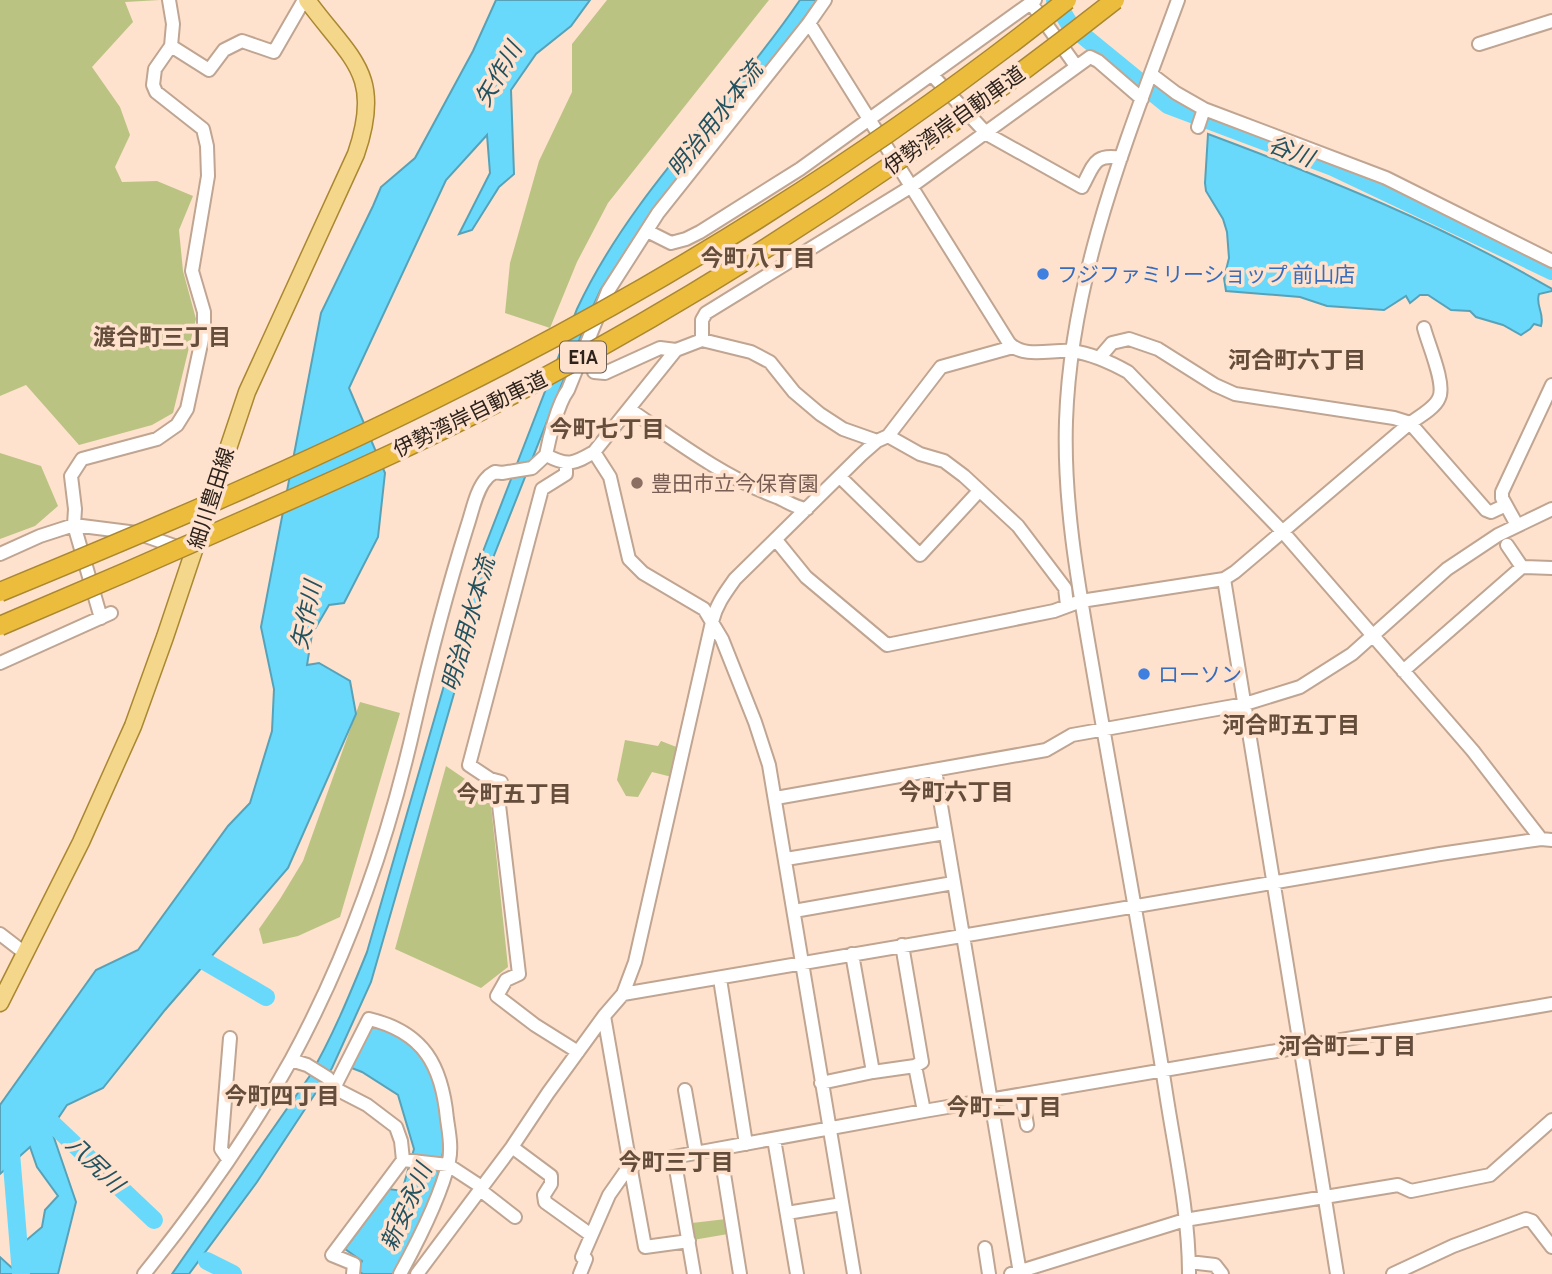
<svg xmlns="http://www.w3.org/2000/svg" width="1552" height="1274" viewBox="0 0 1552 1274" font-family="Cabin,'Noto Sans JP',sans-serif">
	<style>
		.green { fill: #bbc383 }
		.water { fill: #69d9fb; stroke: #57a2b8; stroke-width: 2 }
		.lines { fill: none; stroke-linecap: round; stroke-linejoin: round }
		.river { stroke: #69d9fb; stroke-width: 18 }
		.minor-casing { stroke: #bfa592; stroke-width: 16 }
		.major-casing { stroke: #aa8731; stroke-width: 19 }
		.minor { stroke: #fff; stroke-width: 12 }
		.major { stroke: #f4d78b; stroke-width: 16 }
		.highway-bridge-casing { stroke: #aa8731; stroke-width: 21; stroke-linecap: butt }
		.highway-bridge { stroke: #ecbd3d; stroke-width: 18 }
		.shop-dot { fill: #3f7fe0; stroke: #fee2cd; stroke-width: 2.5 }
		.education-dot { fill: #8d6e63; stroke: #fee2cd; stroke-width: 2.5 }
		.labels { text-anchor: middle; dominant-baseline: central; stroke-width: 7; stroke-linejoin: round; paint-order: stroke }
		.shield { fill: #fee2cd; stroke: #6c5c51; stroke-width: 2 }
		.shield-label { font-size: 19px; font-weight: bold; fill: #2e231c }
		.street-label { font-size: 21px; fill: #2e231c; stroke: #fee2cd }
		.shop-label { font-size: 21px; fill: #366cbe; stroke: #fee2cd; text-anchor: start }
		.education-label { font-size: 21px; fill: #785e54; stroke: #fee2cd; text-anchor: start }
		.water-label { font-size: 23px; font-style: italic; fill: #225260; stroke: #fee2cd }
		.neighbourhood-label { font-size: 23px; font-weight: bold; fill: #644d3b; stroke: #fee2cd }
	</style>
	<rect width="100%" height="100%" fill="#fee2cd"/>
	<path class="green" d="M0 0H160L125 2 133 22 92 67 120 107 130 135 115 167 122 182 157 181 193 196 179 230 183 271 196 319 173 413 152 425 79 445 26 385 0 396Z
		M607 0H769L608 203 577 262 550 328 505 313 510 263 539 161 572 92V44Z
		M0 453 41 466 58 506 35 526 0 539Z
		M360 702 400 713 340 917 298 936 263 944 259 929 280 899 303 861Z
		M625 740 658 746 661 741 679 748 672 777 652 772 638 797 626 796 617 780Z
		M446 766 490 796 508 967 481 988 395 949Z
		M726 1219 728 1234 693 1240 692 1223Z"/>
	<path class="water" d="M496 0H590L571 26 536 54 511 90 514 174 499 187 472 230 459 234 490 173 487 135 446 180 349 388 385 473 378 537 344 603 329 605 312 634 307 665 319 663 350 681 356 714 288 868 165 1010 103 1088 67 1105 51 1129 76 1202 58 1274H0V1257L12 1268 23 1243 42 1227 45 1210 58 1196 37 1167 30 1147 0 1174V1105L96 970 138 950 228 826 250 803 272 731 274 689 261 627 321 313 373 206 381 187 415 158 473 51Z
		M800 0H817L799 25 648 219 601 289 590 313 493 558 371 982 332 1068 257 1182 189 1274H172L309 1077C332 1038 350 994 367 952L482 554 577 309C631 193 729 104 800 0Z
		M1208 134C1326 178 1443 225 1552 289V291L1539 294C1535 306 1545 313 1541 326L1534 324 1530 329 1521 335 1503 325 1476 317 1470 311 1451 310 1428 295H1420L1410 303 1406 296 1384 310 1327 306 1300 297 1226 291 1224 278 1229 258 1227 232 1223 219 1206 191 1205 183Z
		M373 1024C384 1029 399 1033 408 1040 421 1049 429 1065 435 1079 464 1147 424 1214 394 1274H363L357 1271 362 1261 345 1249 389 1189 402 1191 414 1149 398 1095 362 1072 349 1067Z"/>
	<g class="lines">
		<path class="river" d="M1055 0 1070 25 1168 105 1333 167 1552 271
			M187 951 266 997
			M38 1110 154 1220
			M10 1141 21 1274
			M207 1261 233 1274"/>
		<defs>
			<path id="minor" d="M1178 0C1128 137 1071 273 1066 421 1063 512 1082 604 1097 693 1120 826 1145 959 1166 1093 1175 1152 1189 1213 1189 1274
				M1031 3 1076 66
				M809 23 1009 343C1023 359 1053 349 1072 351 1093 354 1110 362 1128 372L1283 532 1473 751 1541 839
				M1479 44 1552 21
				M171 46 209 70 224 50 242 41 274 52 304 0
				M1151 74 1176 93 1204 109 1386 178 1552 261
				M932 75 987 134 1082 187C1094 165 1094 153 1121 158
				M1198 127 1204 109
				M647 231 671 243 686 239 700 232 800 169 1035 0
				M702 340V320L706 313 912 186 1090 57 1098 61 1142 99
				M1100 357 1112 343 1129 339 1158 349 1215 385 1235 394 1394 418 1410 423C1419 417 1435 408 1439 398 1446 384 1428 344 1424 328
				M594 372 605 373 660 348 676 350
				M629 409C676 441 723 477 777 497 787 501 795 508 807 509
				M888 436 920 454 944 461 964 476 1018 526 1065 588 1067 605
				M594 452 610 477 629 559 643 573 704 609 722 639 755 722 769 765 854 1274
				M546 455C549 439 558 403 568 390L608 291 658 213 809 23 825 0
				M566 464V474L542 489 469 765 490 779 501 782 499 805 519 974 506 980 497 996 535 1025 578 1052
				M840 477 920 555 979 491
				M1517 525 1502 498V492L1552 385
				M776 540 806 577 887 645 1054 611 1081 601 1224 579 1235 572 1410 423 1486 510 1491 512 1506 505
				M1507 545 1522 567 1552 568
				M0 554 40 536 74 525 137 533 183 549
				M1224 579C1262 810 1300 1042 1337 1274
				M101 618 74 525 75 509 71 476 82 459 157 439 177 425 187 409 204 330V312L192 271 208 176 207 146 203 129 156 92 153 85 155 69 171 46 173 24 169 0
				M0 663 111 613
				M1403 671 1522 567
				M935 770C962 938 993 1105 1020 1273
				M776 798 1046 750 1072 735 1245 704 1300 687 1352 654 1447 569 1498 535 1552 509
				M786 859 945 833
				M794 911 953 883
				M0 934 26 954
				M852 954 873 1072
				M720 979 746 1144
				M623 994 1440 854 1541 839 1552 840
				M604 1016 630 1165 924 1111 1552 1004
				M291 1060 307 1065 328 1078 334 1088 367 1105 396 1127 401 1141 403 1160 332 1255 354 1264 353 1274
				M915 1066 924 1111
				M821 1083 873 1072 915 1066 922 1062 902 945
				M334 1088 369 1019C424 1032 442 1066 447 1119 449 1133 452 1147 449 1161 441 1196 417 1243 400 1274
				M685 1090 696 1153
				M1022 1095 1027 1125
				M774 1139 797 1274
				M512 1147 551 1176V1184L544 1195 545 1202 591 1235
				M720 1149 740 1274
				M674 1157 694 1274
				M228 1159 221 1149 230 1038
				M403 1160 448 1165 480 1186
				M630 1165 645 1247 689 1241
				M479 1189 515 1217
				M787 1213 842 1204
				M985 1248 989 1274
				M1189 1262 1215 1265 1222 1274
				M144 1274C198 1207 249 1135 291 1060 348 955 389 838 415 722 430 656 447 591 467 527 472 513 476 489 487 478 489 475 492 474 495 472L502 473 532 468 546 455C569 467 573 464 594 452L676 350 702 340 751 352 770 362 794 392 820 414 843 429 877 441
				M417 1274 512 1147 548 1093 604 1016 623 994 635 962 712 622C716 605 725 593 735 579L861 455 877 441 888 436 941 367 1013 347
				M580 1274 586 1259 582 1257 609 1195 630 1165
				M1011 1274 1185 1220 1398 1185 1411 1191 1490 1175 1552 1120
				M1393 1274 1453 1246 1526 1219 1532 1221 1552 1247"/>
			<path id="major" d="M0 1003 81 842 133 726 165 637 247 392 356 154C384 73 350 59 307 0"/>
		</defs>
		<use href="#minor" class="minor-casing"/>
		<use href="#major" class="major-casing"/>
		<use href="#minor" class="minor"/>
		<use href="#major" class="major"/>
		<defs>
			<path id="highway-bridge" d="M0 592C153 529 307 464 455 389 671 281 878 151 1067 0
				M0 626C83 591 166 555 249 518 347 475 446 431 540 380 744 271 934 143 1115 0"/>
		</defs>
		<use href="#highway-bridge" class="highway-bridge-casing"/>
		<use href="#highway-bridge" class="highway-bridge"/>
	</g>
	<g class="shop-dot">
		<circle cx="1043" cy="274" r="7"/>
		<circle cx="1144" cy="674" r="7"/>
	</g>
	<circle class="education-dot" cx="637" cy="483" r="7"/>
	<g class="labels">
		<rect class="shield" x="560" y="341.5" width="46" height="31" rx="5"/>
		<g class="shield-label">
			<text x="583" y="357">E1A</text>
		</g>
		<g class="street-label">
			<text transform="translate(954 120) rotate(-36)">伊勢湾岸自動車道</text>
			<text transform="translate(470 414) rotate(-26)">伊勢湾岸自動車道</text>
			<text transform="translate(211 498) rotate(-72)">細川豊田線</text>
		</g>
		<g class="shop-label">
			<text x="1057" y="274">フジファミリーショップ 前山店</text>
			<text x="1158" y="674">ローソン</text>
		</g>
		<g class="education-label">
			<text x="651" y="483">豊田市立今保育園</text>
		</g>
		<g class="water-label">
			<text transform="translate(498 74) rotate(-60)">矢作川</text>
			<text transform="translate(715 119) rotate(-52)">明治用水本流</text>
			<text transform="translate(1291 151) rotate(21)">谷川</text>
			<text transform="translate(306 615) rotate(-78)">矢作川</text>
			<text transform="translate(468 624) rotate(-74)">明治用水本流</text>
			<text transform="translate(95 1164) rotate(44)">八尻川</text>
			<text transform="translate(406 1207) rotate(-66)">新安永川</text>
		</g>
		<g class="neighbourhood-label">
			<text x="758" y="258">今町八丁目</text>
			<text x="162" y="337">渡合町三丁目</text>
			<text x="1297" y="360">河合町六丁目</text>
			<text x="607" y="429">今町七丁目</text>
			<text x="1291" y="725">河合町五丁目</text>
			<text x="956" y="792">今町六丁目</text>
			<text x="514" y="794">今町五丁目</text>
			<text x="1347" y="1046">河合町二丁目</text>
			<text x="282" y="1096">今町四丁目</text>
			<text x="1004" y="1107">今町二丁目</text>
			<text x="676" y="1162">今町三丁目</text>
		</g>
	</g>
</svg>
